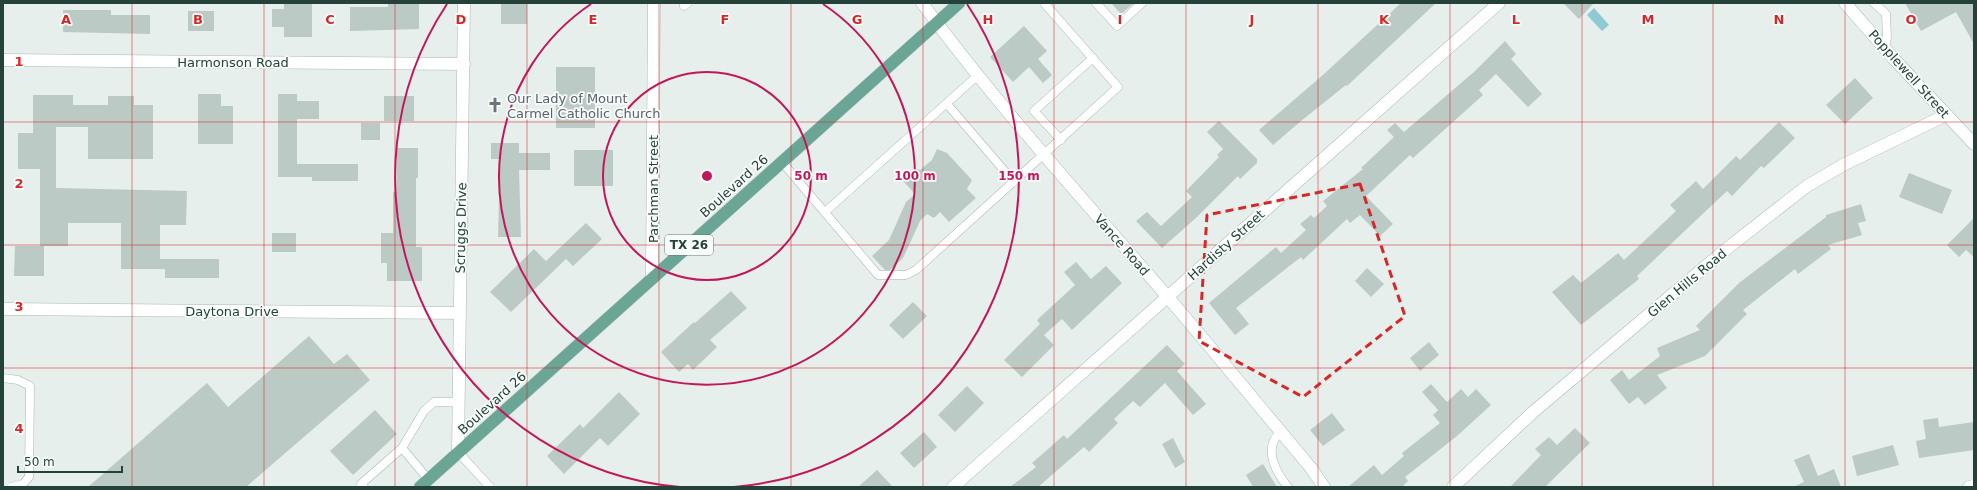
<svg xmlns="http://www.w3.org/2000/svg" width="1977" height="490" viewBox="0 0 1977 490" font-family="'DejaVu Sans',sans-serif">
	<style>
		.water { fill: #8ec9d4 }
		.building { fill: #bbcac4 }
		.lines { fill: none; stroke-linecap: round; stroke-linejoin: round }
		.lane-casing { stroke: #a8b8b2; stroke-width: 9 }
		.street-casing { stroke: #a8b8b2; stroke-width: 13 }
		.secondary-casing { stroke: #a4bbb3; stroke-width: 13 }
		.primary-casing { stroke: #c2cac8; stroke-width: 13 }
		.lane { stroke: #fff; stroke-width: 8 }
		.street { stroke: #fff; stroke-width: 12 }
		.secondary { stroke: #fff; stroke-width: 12 }
		.primary { stroke: #6aa596; stroke-width: 12 }
		.marked { fill: none; stroke: #d62828; stroke-width: 3; stroke-dasharray: 8 5; stroke-linejoin: round }
		.grid { fill: none; stroke: #d62828; stroke-width: 1; stroke-opacity: 0.55 }
		.ring { fill: none; stroke: #c2185b; stroke-width: 2 }
		.labels { text-anchor: middle; dominant-baseline: central; stroke-width: 3.5; stroke-linejoin: round; paint-order: stroke }
		.shield { fill: #f7fbf9; stroke: #637a73; stroke-width: 1 }
		.shield-label { font-size: 12px; font-weight: bold; fill: #24423a }
		.street-label { font-size: 13px; fill: #24423a; stroke: #f7fbf9 }
		.worship-label { font-size: 13px; fill: #5b616d; stroke: #f7fbf9; text-anchor: start }
		.grid-label { font-size: 13px; text-anchor: middle; font-weight: bold; fill: #d62828; stroke: #f7fbf9; stroke-width: 3.5; stroke-linejoin: round; paint-order: stroke }
		.centre { fill: #c2185b; stroke: #f7fbf9; stroke-width: 2 }
		.ring-label { font-size: 12px; text-anchor: middle; font-weight: bold; fill: #c2185b; stroke: #f7fbf9; stroke-width: 3.5; stroke-linejoin: round; paint-order: stroke }
	</style>
	<rect width="100%" height="100%" fill="#e6efeb"/>
	<path class="water" d="M1594 8 1609 25 1602 31 1587 15Z"/>
	<path class="building" d="M284 3H312V37H284V27H272V9H284Z
		M388 3H419V29L350 31V7H388Z
		M501 3H527V24H501Z
		M1111 3H1134L1121 14Z
		M1401 3H1436L1347 86 1346 85 1301 121 1273 145 1259 130 1324 74Z
		M1563 3H1594L1579 19Z
		M1905 3H1974V44L1956 12 1921 31Z
		M63 10H111V15H150V34L63 32Z
		M188 11H214V31H188Z
		M1024 26 1047 51 1038 59 1052 75 1043 83 1029 67 1013 82 990 57Z
		M1505 41 1516 54 1511 59 1542 94 1528 107 1496 74 1479 90 1483 95 1413 158 1410 155 1366 196 1393 224 1380 236 1360 215 1350 223 1347 219 1303 260 1301 257 1236 308 1249 324 1235 335 1209 303 1276 247 1281 253 1306 230 1300 224 1311 215 1314 218 1327 206 1323 201 1363 169 1361 168 1394 137 1387 130 1395 123 1404 132 1475 71Z
		M556 67H595V128H556Z
		M1855 78 1873 98 1845 124 1826 105Z
		M198 94H221V106H233V144H198Z
		M278 94H297V101H319V119H297V164H358V181H312V177H278Z
		M33 95H73V105H108V96H134V105H153V159H88V127H56V188L187 191 186 225H160V259H219V278H165V269H121V223H68V246H40V169H18V133H33Z
		M384 96H414V121H384Z
		M1219 121 1257 159V163L1240 179 1238 176 1197 217 1162 248 1136 221 1147 212 1161 226 1192 197 1186 191 1219 157 1217 155 1223 149 1207 132Z
		M1779 122 1795 138 1764 168 1761 166 1732 196 1727 191 1637 276 1639 279 1581 325 1552 292 1573 275 1581 283 1618 253 1624 260 1676 211 1670 205 1696 181 1703 189 1736 156 1740 160Z
		M361 123H380V140H361Z
		M491 143H519V153H550V170H519L521 237H498L500 159H491Z
		M397 148H418V178H416V247H422V281H387V263H381V233H393V192H397Z
		M937 149 947 153 972 180 967 189 976 198 949 222 940 212 934 218 927 214 920 221 903 258 890 270H885L872 256 889 240 906 202 915 194 903 181 917 169 920 170 932 160Z
		M574 150H613V186H574Z
		M1909 173 1952 190 1942 214 1899 197Z
		M1861 204 1866 221 1858 223 1862 235 1828 245 1831 249 1798 274 1795 269 1743 310 1747 314 1705 356 1657 375 1667 388 1645 405 1638 397 1629 404 1610 380 1622 370 1629 380 1660 356 1657 348 1700 330 1696 326 1739 283 1826 217V215Z
		M1974 218V257L1966 250 1959 257 1947 245Z
		M586 223 602 239 573 266 566 259 511 312 490 292 534 249 546 261Z
		M272 233H296V252H272Z
		M15 246H44V276H14Z
		M1076 262 1091 279 1106 266 1122 283 1072 330 1062 319 1044 335 1054 345 1022 377 1004 360 1040 324 1037 320 1075 285 1064 272Z
		M1367 268 1384 284 1371 297 1355 281Z
		M731 291 747 308 710 340 717 347 693 370 688 364 679 372 661 352 694 322 695 323Z
		M913 302 927 316 903 339 889 325Z
		M309 336 334 364 347 354 370 380 246 487H88L207 383 228 407Z
		M1429 342 1439 355 1420 371 1410 358Z
		M1167 345 1185 364 1177 371 1206 404 1193 415 1165 383 1140 407 1133 401 1114 419 1118 423 1089 452 1084 447 1038 487H1010L1036 467 1032 463 1064 435 1067 439Z
		M1431 384 1447 402 1461 389 1468 397 1476 389 1491 405 1457 436 1405 477 1408 481 1402 487H1348L1374 465 1382 475 1404 456 1402 453 1440 423 1433 415 1438 410 1422 392Z
		M967 386 984 403 955 432 938 415Z
		M619 392 640 414 608 446 600 438 564 474 547 456 580 424 583 428Z
		M375 410 397 434 353 475 330 451Z
		M1332 413 1345 430 1323 446 1310 430Z
		M1938 418 1939 427 1974 422V450L1919 458 1916 441 1926 439 1923 420Z
		M1575 428 1590 443 1545 487H1510L1541 455 1535 449 1549 437 1557 445Z
		M924 432 937 447 914 468 900 453Z
		M1173 438 1185 462 1175 468 1162 444Z
		M1893 445 1899 465 1857 476 1852 456Z
		M1809 454 1818 476 1834 469 1841 487H1793L1804 482 1794 460Z
		M1263 464 1277 487H1253L1246 475Z
		M877 470 893 487H858Z"/>
	<g class="lines">
		<defs>
			<path id="lane" d="M684 3V6L688 3
				M1096 3 1117 26 1142 3
				M1874 3 1886 14 1887 38 1885 48
				M947 104 1014 182
				M1061 140 1034 111 1093 58
				M782 162 878 275H906L916 270 1118 87 1044 3
				M825 212 977 76
				M3 378 18 380 30 386 29 477 23 484 11 487
				M1281 432C1262 447 1276 473 1288 487
				M402 448 424 411 434 402H459
				M458 452 490 487
				M364 487 361 484 402 448 428 479"/>
			<path id="street" d="M3 60 464 64
				M652 278 654 3
				M3 309 460 313
				M458 452 464 3
				M953 487 1499 3
				M1453 487 1532 413 1725 250 1807 186 1843 165 1946 115
				M1969 487 1974 486"/>
			<path id="secondary" d="M922 3C997 105 1083 199 1166 295 1215 352 1263 411 1311 468L1324 487
				M1845 3 1894 59 1974 144"/>
			<path id="primary" d="M420 487 959 3"/>
		</defs>
		<use href="#lane" class="lane-casing"/>
		<use href="#street" class="street-casing"/>
		<use href="#secondary" class="secondary-casing"/>
		<use href="#primary" class="primary-casing"/>
		<use href="#lane" class="lane"/>
		<use href="#street" class="street"/>
		<use href="#secondary" class="secondary"/>
		<use href="#primary" class="primary"/>
	</g>
	<path class="marked" d="M1360 184 1405 316 1303 397 1199 341 1207 215Z"/>
	<path class="grid" d="M132 3V487M264 3V487M395 3V487M527 3V487M659 3V487M791 3V487M923 3V487M1054 3V487M1186 3V487M1318 3V487M1450 3V487M1582 3V487M1713 3V487M1845 3V487M3 122H1974M3 245H1974M3 368H1974"/>
	<g class="ring">
		<circle cx="707" cy="176" r="104"/>
		<path d="M823 4A208 208 0 1 1 591 4"/>
		<path d="M680 487A312 312 0 0 1 447 4M967 4A312 312 0 0 1 734 487"/>
	</g>
	<defs>
		<symbol id="church-bare" viewBox="-9 -9 18 18"><path d="M-1.2-6h2.4v3.5h3.3v2.4h-3.3V6h-2.4V-.1h-3.3v-2.4h3.3Z" fill="#6b7280" stroke="#f7fbf9" stroke-width="2.5" paint-order="stroke"/></symbol>
	</defs>
	<g fill-rule="evenodd">
		<use href="#church-bare" x="484" y="94" width="22" height="22"/>
	</g>
	<g class="labels">
		<rect class="shield" x="665" y="235" width="48" height="20" rx="3"/>
		<g class="shield-label">
			<text x="689" y="245">TX 26</text>
		</g>
		<g class="street-label">
			<text x="233" y="62">Harmonson Road</text>
			<text transform="translate(1909 74) rotate(48)">Popplewell Street</text>
			<text transform="translate(734 186) rotate(-42)">Boulevard 26</text>
			<text transform="translate(653 189) rotate(-90)">Parchman Street</text>
			<text transform="translate(461 228) rotate(-89)">Scruggs Drive</text>
			<text transform="translate(1122 245) rotate(49)">Vance Road</text>
			<text transform="translate(1226 245) rotate(-42)">Hardisty Street</text>
			<text transform="translate(1687 283) rotate(-40)">Glen Hills Road</text>
			<text x="232" y="311">Daytona Drive</text>
			<text transform="translate(492 403) rotate(-42)">Boulevard 26</text>
		</g>
		<g class="worship-label">
			<text x="507" y="98">Our Lady of Mount<tspan x="507" dy="15">Carmel Catholic Church</tspan></text>
		</g>
	</g>
	<g class="grid-label">
		<text x="66" y="24">A</text>
		<text x="198" y="24">B</text>
		<text x="330" y="24">C</text>
		<text x="461" y="24">D</text>
		<text x="593" y="24">E</text>
		<text x="725" y="24">F</text>
		<text x="857" y="24">G</text>
		<text x="988" y="24">H</text>
		<text x="1120" y="24">I</text>
		<text x="1252" y="24">J</text>
		<text x="1384" y="24">K</text>
		<text x="1516" y="24">L</text>
		<text x="1648" y="24">M</text>
		<text x="1779" y="24">N</text>
		<text x="1911" y="24">O</text>
		<text x="19" y="66">1</text>
		<text x="19" y="188">2</text>
		<text x="19" y="311">3</text>
		<text x="19" y="433">4</text>
	</g>
	<circle cx="707" cy="176" r="6" class="centre"/>
	<g class="ring-label">
		<text x="811" y="180">50 m</text>
		<text x="915" y="180">100 m</text>
		<text x="1019" y="180">150 m</text>
	</g>
	<rect width="1977" height="490" fill="none" stroke="#24423a" stroke-width="8"/>
	<path d="M18 466v6h104v-6" fill="none" stroke="#24423a" stroke-width="2"/>
	<text x="24" y="466" font-size="12" fill="#24423a" stroke="#f7fbf9" stroke-width="3" paint-order="stroke">50 m</text>
</svg>
